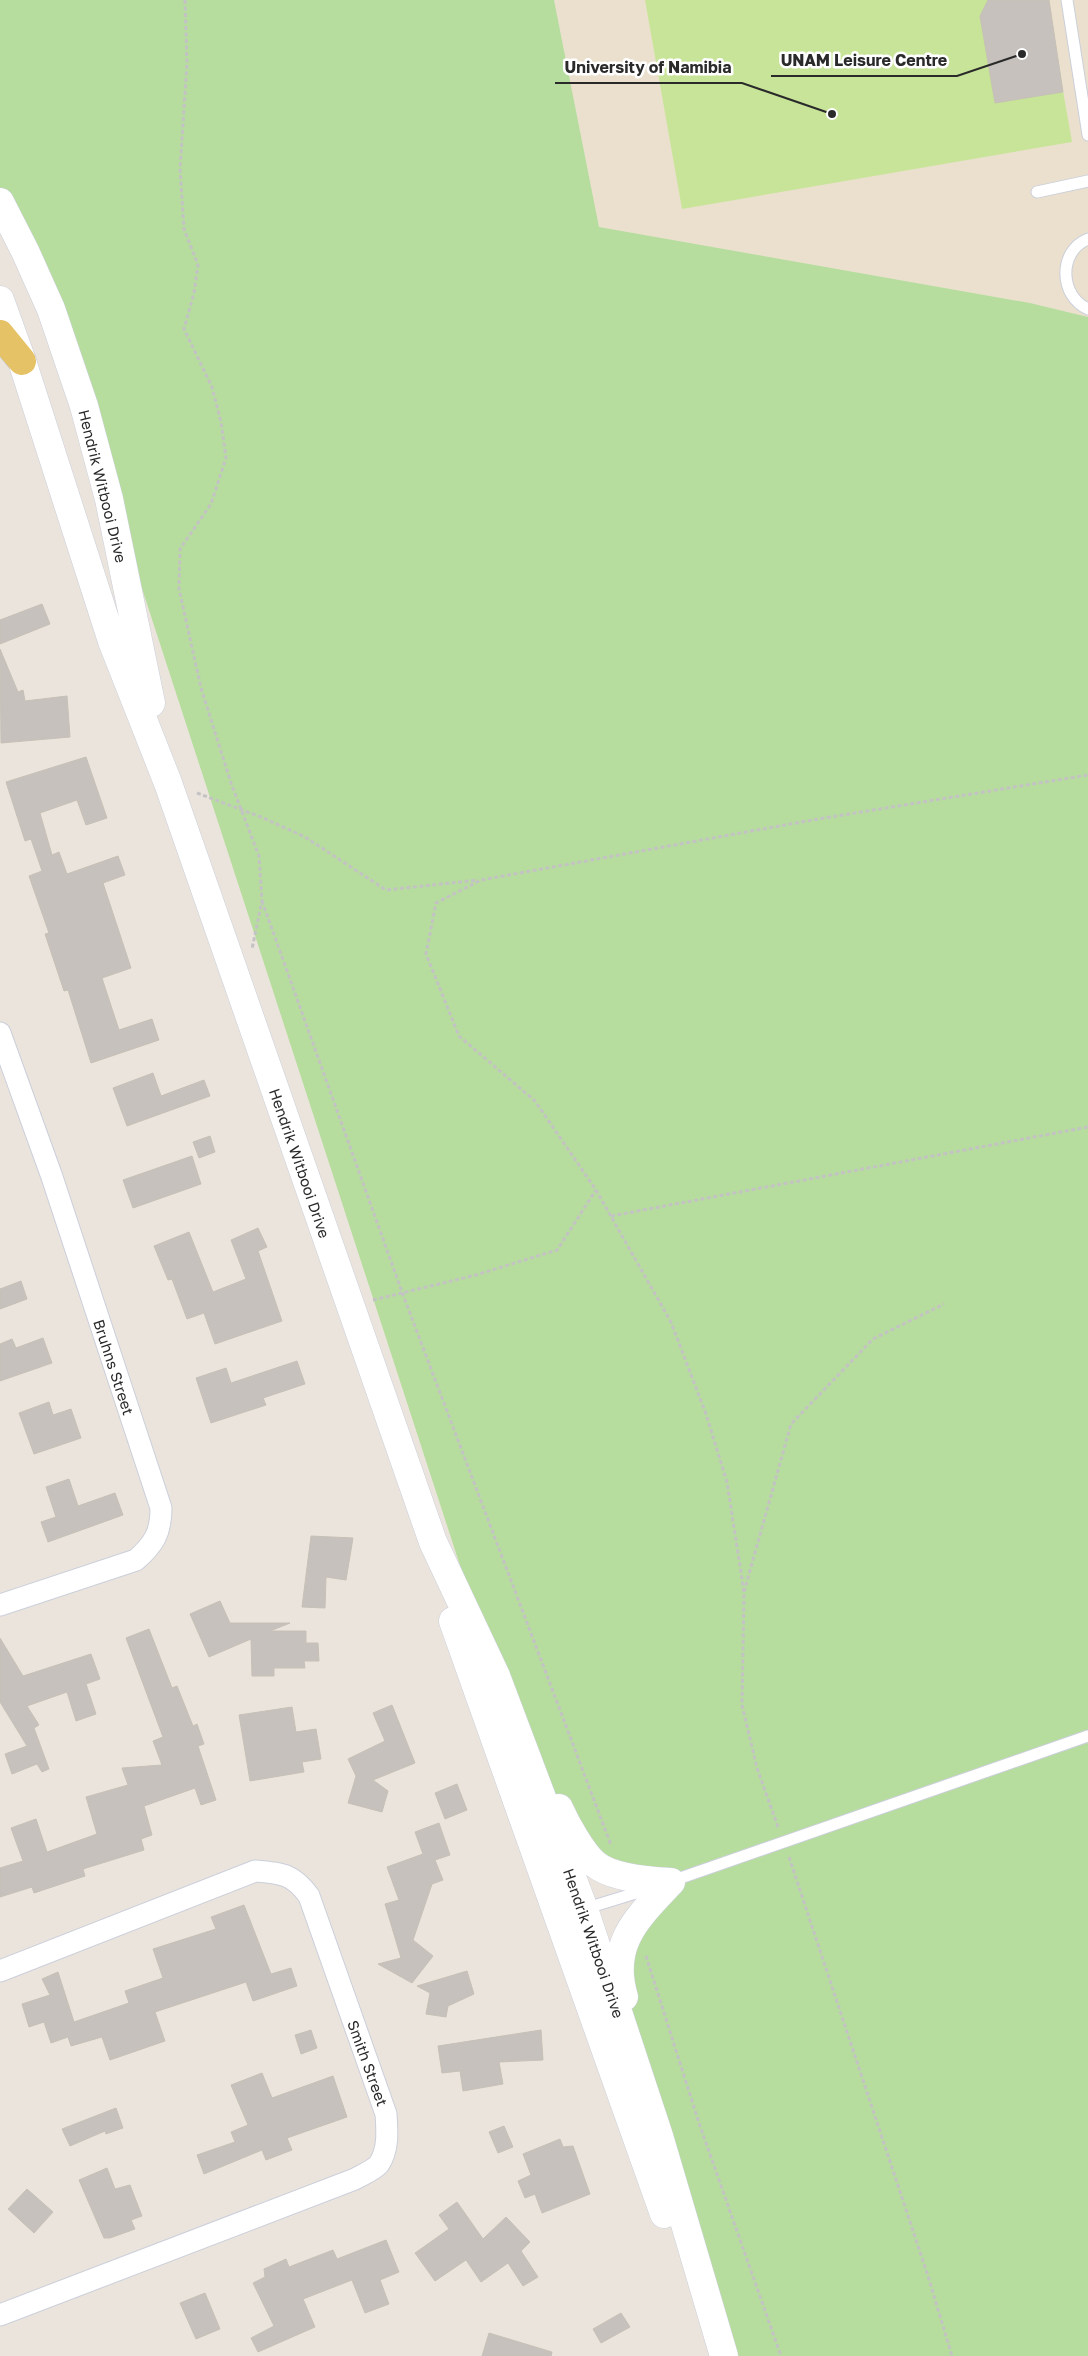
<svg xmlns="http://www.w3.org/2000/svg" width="1088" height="2356" viewBox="0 0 1088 2356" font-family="'Golos Text',sans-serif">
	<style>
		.education { fill: #ebe0cd }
		.green { fill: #b6dd9d }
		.pitch { fill: #c8e499 }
		.building { fill: #c6c1bc; stroke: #c6c0b6 }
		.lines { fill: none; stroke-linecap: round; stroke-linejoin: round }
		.lane-casing { stroke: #cbcfda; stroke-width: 13 }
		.street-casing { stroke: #cbcfda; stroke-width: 23 }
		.secondary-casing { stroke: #cbcfda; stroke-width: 29 }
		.primary-casing { stroke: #c3c3c3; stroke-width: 29 }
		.path { stroke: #c3c3c3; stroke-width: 3; stroke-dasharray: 4 2.5; stroke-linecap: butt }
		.lane { stroke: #fff; stroke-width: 11 }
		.street { stroke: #fff; stroke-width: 21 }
		.secondary { stroke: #fff; stroke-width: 28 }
		.primary { stroke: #e6c267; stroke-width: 28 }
		.labels { text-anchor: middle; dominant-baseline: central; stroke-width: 5; stroke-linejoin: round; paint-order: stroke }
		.street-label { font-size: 15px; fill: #2a2a2a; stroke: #fff }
		.leader { fill: none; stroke: #2a2a2a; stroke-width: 2 }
		.callout-dot { fill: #2a2a2a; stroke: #fff; stroke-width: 2 }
		.callout-label { font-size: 16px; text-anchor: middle; font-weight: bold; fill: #2a2a2a; stroke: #fff; stroke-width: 5; stroke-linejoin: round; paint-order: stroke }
	</style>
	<rect width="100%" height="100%" fill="#ebe4dd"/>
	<path class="education" d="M554 0H1088V317L1030 303 599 227Z"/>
	<path class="green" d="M0 0H554L599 227 1030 303 1088 317V2356H724L620 1967 671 1882 621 1874 568 1827 496 1676 51 309 0 202Z"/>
	<path class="pitch" d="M645 0H1047L1072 142 682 209Z"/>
	<path class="building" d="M988 0H1049L1063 92 995 103 980 16Z
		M42 604 50 624 0 644V620Z
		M0 649 18 692 23 690 25 701 67 696 70 737 1 743Z
		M86 757 107 818 86 825 77 800 40 813 52 855 59 852 67 874 118 856 125 875 103 883 131 968 102 978 119 1030 152 1019 159 1040 91 1063 68 990 64 991 45 934 49 933 29 876 42 871 31 839 25 841 6 782Z
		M153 1073 161 1096 204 1080 210 1096 127 1126 113 1088Z
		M210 1136 215 1152 199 1158 193 1142Z
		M192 1156 201 1184 133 1208 123 1180Z
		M258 1228 267 1247 258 1251 282 1321 215 1344 204 1313 187 1319 172 1279 168 1280 154 1246 189 1232 213 1292 246 1279 231 1240Z
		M21 1281 27 1299 0 1309V1289Z
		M43 1338 52 1363 0 1381V1344L12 1339 16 1348Z
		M297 1361 305 1384 263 1398 266 1405 211 1423 196 1378 226 1368 231 1383Z
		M49 1402 53 1415 71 1409 81 1438 34 1454 19 1413Z
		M69 1479 78 1506 115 1493 123 1515 48 1542 41 1522 56 1517 46 1487Z
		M311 1536 353 1538 346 1580 326 1577 325 1608 302 1607Z
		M220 1601 230 1623H290L270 1631H306V1643H318L319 1661H304L305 1668H274V1676H252L251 1639 209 1657 190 1614Z
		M149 1629 172 1688 177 1686 193 1726 197 1724 204 1744 198 1746 216 1800 201 1805 195 1788 144 1806 152 1835 141 1839 144 1850 83 1869 85 1876 34 1893 32 1887 0 1897V1868L23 1861 11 1828 36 1819 47 1852 97 1834 86 1797 128 1785 122 1768 162 1765 153 1741 163 1737 126 1638Z
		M0 1638 23 1676 91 1654 100 1679 86 1684 96 1714 76 1721 67 1692 27 1706 39 1725 34 1728 49 1769 42 1772 37 1764 12 1774 5 1754 27 1746 0 1702Z
		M392 1705 415 1763 373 1780 388 1791 382 1812 348 1803 356 1776 348 1759 385 1741 373 1713Z
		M292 1707 296 1732 316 1729 321 1759 302 1762 304 1772 250 1781 239 1715Z
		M457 1784 467 1810 445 1819 435 1793Z
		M439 1823 450 1855 435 1860 443 1880 432 1884 413 1940 433 1956 412 1983 378 1964 401 1958 385 1904 399 1900 387 1867 423 1854 415 1832Z
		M244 1905 271 1974 291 1968 297 1986 253 2001 246 1982 155 2012 165 2041 110 2060 102 2037 71 2046 68 2037 51 2043 44 2022 29 2027 22 2004 50 1995 42 1979 58 1972 74 2022 129 2003 125 1991 163 1978 153 1949 216 1929 211 1917Z
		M467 1971 474 1994 448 2006 446 2017 426 2014 430 1993 417 1986Z
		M311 2030 317 2048 301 2054 295 2035Z
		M541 2030 543 2060 499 2062 503 2084 463 2091 460 2071 442 2073 438 2046Z
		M262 2073 272 2098 333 2076 347 2117 287 2138 292 2150 266 2160 262 2150 204 2174 197 2155 235 2142 231 2132 248 2125 231 2085Z
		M116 2108 123 2128 106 2134 105 2131 70 2146 62 2129Z
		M504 2126 513 2147 498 2153 489 2132Z
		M560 2139 563 2147 573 2146 590 2194 542 2213 535 2194 525 2198 518 2181 531 2175 523 2154Z
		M107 2168 115 2189 130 2185 142 2216 131 2220 135 2229 110 2238H104L79 2180Z
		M27 2189 53 2212 34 2233 8 2209Z
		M457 2202 483 2239 506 2217 530 2242 521 2251 538 2277 523 2286 508 2263 481 2282 466 2260 435 2281 415 2253 449 2229 439 2215Z
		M386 2240 399 2272 380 2280 389 2304 365 2313 352 2280 303 2299 315 2327 258 2352 251 2338 274 2326 253 2283 265 2277 264 2269 286 2259 289 2267 333 2250 337 2259Z
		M205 2293 220 2329 196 2339 180 2303Z
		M621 2313 630 2327 601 2343 593 2329Z
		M489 2333 552 2352 551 2356H482Z"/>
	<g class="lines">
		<defs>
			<path id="lane" d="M1067 0 1088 135
				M1037 192 1088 181
				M1088 239C1058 251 1059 296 1088 309
				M669 1882 1088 1736
				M584 1909 652 1888"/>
			<path id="street" d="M0 1033 52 1177 161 1508C161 1533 154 1544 136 1560L0 1605
				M0 1971 255 1871C282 1873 293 1874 309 1896L386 2114C387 2130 389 2149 379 2164 374 2170 362 2175 355 2179L0 2315"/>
			<path id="secondary" d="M0 202 25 251 51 309 84 406 109 499 151 703
				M0 300 22 361 112 641 168 783 433 1542 496 1676 584 1909 659 2136 724 2356
				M453 1621 664 2214
				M559 1808C566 1824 582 1853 595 1864 612 1878 651 1881 671 1882
				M624 1997C608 1944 638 1917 671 1882"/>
			<path id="primary" d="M0 334 22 361"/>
		</defs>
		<use href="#lane" class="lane-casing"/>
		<use href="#street" class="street-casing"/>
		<use href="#secondary" class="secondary-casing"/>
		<use href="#primary" class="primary-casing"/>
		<path class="path" d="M185 0 187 63 180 169 184 229 198 265 194 293 184 329 212 387 221 422 226 458 211 504 180 549 179 589 201 688 231 783 259 856 262 901 252 949
			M197 793 261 817 305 837 386 890 478 880
			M262 901 402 1292 611 1845
			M611 1216 1088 1127
			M373 1300 476 1275 557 1250 596 1190
			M744 1592 727 1482 706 1414 671 1322 596 1190 535 1101 459 1036 426 954 436 903 481 880 818 819 1088 775
			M778 1827 757 1768 742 1705 744 1592 791 1424 873 1339 944 1304
			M789 1857 928 2276 952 2356
			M646 1956 700 2126 781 2356"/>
		<use href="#lane" class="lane"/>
		<use href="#street" class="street"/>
		<use href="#secondary" class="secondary"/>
		<use href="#primary" class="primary"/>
	</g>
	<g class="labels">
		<g class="street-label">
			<text transform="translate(103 486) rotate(76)">Hendrik Witbooi Drive</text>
			<text transform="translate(300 1163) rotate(71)">Hendrik Witbooi Drive</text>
			<text transform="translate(114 1367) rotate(72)">Bruhns Street</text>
			<text transform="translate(594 1943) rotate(71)">Hendrik Witbooi Drive</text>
			<text transform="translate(368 2063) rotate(70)">Smith Street</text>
		</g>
	</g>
	<path class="leader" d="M1022 54L957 76H771M832 114L742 83H555"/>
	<g class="callout-dot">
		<circle cx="1022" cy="54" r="5"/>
		<circle cx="832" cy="114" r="5"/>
	</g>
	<g class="callout-label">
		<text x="864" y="66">UNAM Leisure Centre</text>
		<text x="648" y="73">University of Namibia</text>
	</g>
</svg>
